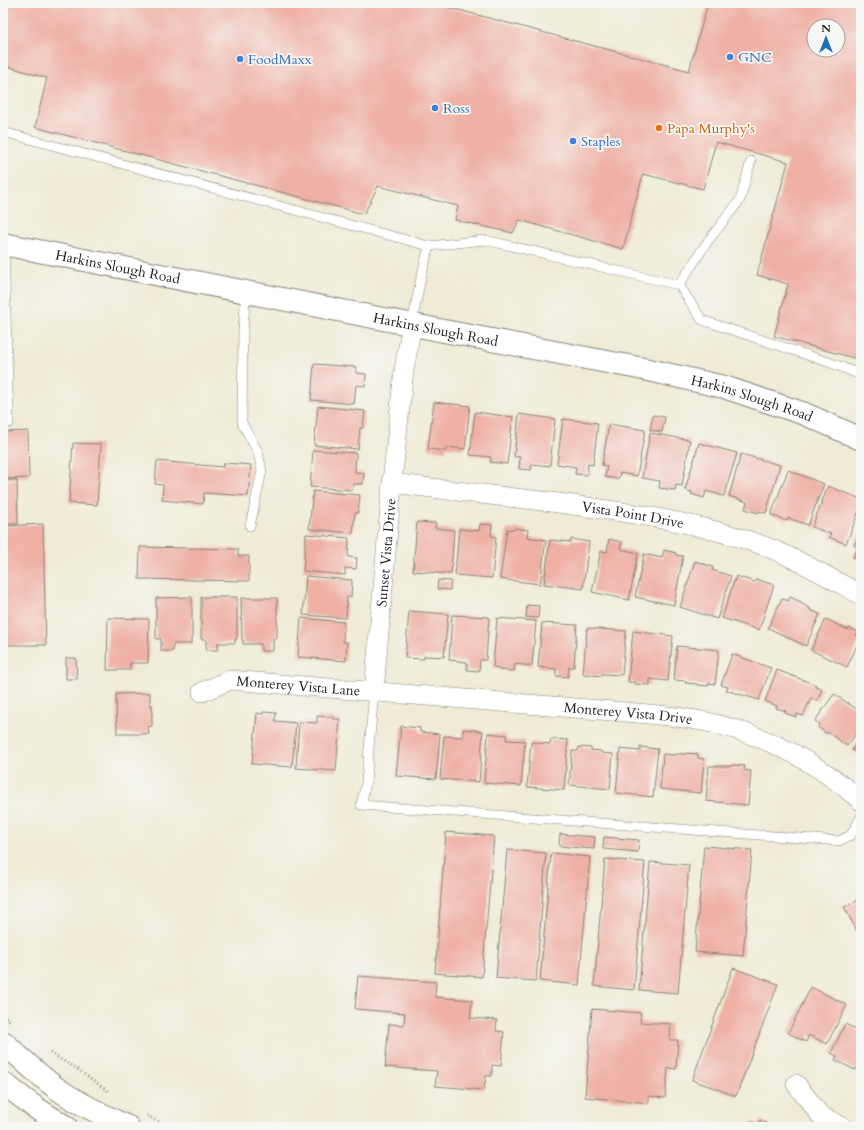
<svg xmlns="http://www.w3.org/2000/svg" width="864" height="1130" viewBox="0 0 864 1130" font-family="Cardo,serif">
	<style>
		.building { fill: #efb1a6; fill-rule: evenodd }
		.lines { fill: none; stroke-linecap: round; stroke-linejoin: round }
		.service-casing { stroke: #868479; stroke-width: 10 }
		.minor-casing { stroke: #868479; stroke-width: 20 }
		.tertiary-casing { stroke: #868479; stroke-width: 24 }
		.secondary-casing { stroke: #868479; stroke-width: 24 }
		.path { stroke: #868479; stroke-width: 2.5; stroke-dasharray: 1 3; stroke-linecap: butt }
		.service { stroke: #fff; stroke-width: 9 }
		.minor { stroke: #fff; stroke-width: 19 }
		.tertiary { stroke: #fff; stroke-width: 22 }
		.secondary { stroke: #fff; stroke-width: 22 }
		.shop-dot { fill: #3f7fe0; stroke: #f6f6f2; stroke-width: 1.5 }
		.food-dot { fill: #e8710a; stroke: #f6f6f2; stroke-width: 1.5 }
		.labels { text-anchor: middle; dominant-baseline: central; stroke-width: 3.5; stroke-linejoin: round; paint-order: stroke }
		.shop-label { font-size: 14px; fill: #366cbe; stroke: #f6f6f2; text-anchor: start }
		.food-label { font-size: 14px; fill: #c56008; stroke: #f6f6f2; text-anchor: start }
		.street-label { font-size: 14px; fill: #1c1c1c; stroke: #f6f6f2 }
	</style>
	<rect width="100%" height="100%" fill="#f6f6f2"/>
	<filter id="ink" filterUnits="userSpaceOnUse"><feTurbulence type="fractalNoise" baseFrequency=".025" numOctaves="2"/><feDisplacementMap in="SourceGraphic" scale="8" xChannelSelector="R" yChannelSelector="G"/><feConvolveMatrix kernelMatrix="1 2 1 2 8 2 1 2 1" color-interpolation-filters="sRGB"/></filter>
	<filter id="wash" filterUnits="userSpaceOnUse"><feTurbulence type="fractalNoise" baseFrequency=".012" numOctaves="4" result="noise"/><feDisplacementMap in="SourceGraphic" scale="16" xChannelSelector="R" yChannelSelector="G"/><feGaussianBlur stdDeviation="0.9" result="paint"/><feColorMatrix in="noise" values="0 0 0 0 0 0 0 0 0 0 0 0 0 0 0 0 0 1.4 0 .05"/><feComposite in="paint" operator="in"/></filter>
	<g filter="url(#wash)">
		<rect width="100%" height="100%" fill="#efebd6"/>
		<g id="blocks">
			<path class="building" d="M3 3H432L689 71 708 3H861V360L774 336 788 284 757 275 788 162 716 142 703 189 643 174 623 249 519 220 513 233 455 220 458 206 378 186 364 214 35 127 47 78 3 65ZM814 26H838V50H814Z
				M314 364 356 367V373L366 374 365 386 356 385 354 404 311 400Z
				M434 402 470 406 465 449 446 447V451L428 449Z
				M318 406 365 411 363 428H360L358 449 314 445Z
				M475 412 513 417 507 464 490 462 491 457 470 455Z
				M519 414 555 419 550 466 532 464 531 470 519 469 520 457H514Z
				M653 415 665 417 662 432 650 430Z
				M563 419 598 423 593 465 588 464 587 475 575 474 576 467 557 464Z
				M609 424 645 430 637 476 620 473 618 479 605 477 607 466 602 465Z
				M28 431 29 478 5 479 4 432Z
				M650 433 690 440 682 486 676 485 675 490 659 488 660 481 642 478Z
				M73 443 101 444 97 505 69 503Z
				M699 443 737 453 724 496 706 491 704 498 691 494 692 492 685 490Z
				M313 450 356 453 355 472 364 473 363 484H353L352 490 310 487Z
				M741 454 780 465 766 513 759 511 758 513 745 509 747 502 729 496Z
				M157 461 223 467 224 463 251 465 248 496 204 493 203 504 162 500 163 485 155 484Z
				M788 470 824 484 808 525 788 518 787 521 771 515Z
				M6 480H17L18 524H6Z
				M828 486 861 499V506L846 544 829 537 831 534 812 527Z
				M313 491 360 495 358 513H355L353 533 309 529Z
				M417 522 436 523 435 528 454 530 451 574 413 571Z
				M43 524 46 645H6L4 526Z
				M480 524 492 525 491 536 496 537 492 578 455 575 459 529 479 531Z
				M515 528 528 530 527 537 546 540 540 584 500 579 507 529 514 530Z
				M861 532V561L853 557 858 548 854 545Z
				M306 534 349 538 348 557 357 558 356 569 345 568V575L303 571Z
				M571 539 589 542 583 589 544 584 550 540 571 542Z
				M609 539 622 542 620 549 638 553 629 600 592 592 601 551 607 552Z
				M140 547 238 549V556H249V581L139 579Z
				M664 550 676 553V555L683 556 674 605 635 597 644 554 662 558Z
				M695 561 713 567 712 570 731 576 717 619 680 607Z
				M306 576 352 580 351 597H347L346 618 303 615Z
				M736 576 755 582 756 579 774 585 759 630 722 618Z
				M438 580 451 581 450 590 437 589Z
				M192 597V639H191V644H173V651H161V639H156V598Z
				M201 597H237V639H235V643H218V650H206V639H201Z
				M790 597 801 602 800 603 810 608V610L820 614 806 646 768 628 782 598 788 601Z
				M241 598H277V639H273V651H261V644H243V640H242Z
				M527 605 539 606 538 618 526 617Z
				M409 611 448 614 444 657 424 656V659L405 658Z
				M452 615 489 617 486 660H480L479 671 467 670V662L449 660Z
				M108 618 149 619 148 663H130V670H107Z
				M301 618 344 622 343 642H347L346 661 298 657Z
				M497 618 536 621 532 666 515 664 514 671 499 670V668L493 667Z
				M826 619 848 630 849 628 858 632 856 635 861 637 847 667 811 650Z
				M542 623 577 625 574 667H569L568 677 556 676V669L538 667Z
				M587 628 626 631 622 675 602 674V676L583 674Z
				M633 631 673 636 668 681 650 679V685L635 684V682H628Z
				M677 646 719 650 715 684 709 683 708 686 697 685V684L685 683 686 681 674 680Z
				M732 654 771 668 759 700 726 690 728 687 721 685Z
				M66 658H76L77 679H66Z
				M777 670 816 685 815 687 822 689 817 701 811 698 803 716 797 714 796 717 785 713 786 711 776 708 777 706 765 701Z
				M150 693V705H152V726L148 727 149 734H117L116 694Z
				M834 694 861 712V727L847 746 828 732 827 734 818 727 820 724 815 721Z
				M263 712 276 713 275 721 296 723 292 767 252 764 257 713 263 714Z
				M317 716 333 717V719H340L336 771 296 768 299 722 317 723Z
				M401 726 420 728V732L440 734 436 779 396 776Z
				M463 729 477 730 476 731H483L479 782 440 779 444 736 463 737Z
				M488 733 507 735 506 740 525 741 521 786 484 783Z
				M861 737V756L852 750Z
				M551 739 568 740 564 790 527 787 531 742 550 744Z
				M579 747 591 748V750L601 751V753L613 754 610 789 569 785 572 751H578Z
				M640 747 658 749 653 797 616 793 620 749 640 751Z
				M686 753 698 754V758L704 759 701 793 660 789 663 754 675 755V754H686Z
				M732 765 745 766 744 770 751 771 748 805 706 801 709 766H732Z
				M446 832 494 836 482 977 435 973Z
				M560 834 595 837 594 849 559 846Z
				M604 837 639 840 638 852 603 849Z
				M704 846 752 850 743 956 695 952Z
				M507 850 546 853 536 981 496 978Z
				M551 853 590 857 579 985 540 981Z
				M605 859 645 862 634 990 594 986Z
				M650 862 689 865 678 993 639 990Z
				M861 898V938L844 907Z
				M733 968 778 984 736 1096 692 1080Z
				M358 976 436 982 435 997 472 1000 470 1018 497 1020 496 1031 504 1032 501 1066 492 1065V1076H486L484 1090 435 1086 437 1071 385 1067 389 1024 404 1025 405 1013 355 1009Z
				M811 987 847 1005 827 1044 809 1035 806 1042 788 1033Z
				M592 1009 641 1013 640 1022 671 1024 670 1040H678L676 1069 668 1068 665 1098 649 1096V1103L585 1097Z
				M845 1024 861 1032V1070L856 1068 855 1070 835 1060 837 1056 831 1053Z
				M760 1120 768 1124 767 1126 769 1127H749L752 1122 758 1124Z"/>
		</g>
	</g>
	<g filter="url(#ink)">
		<use href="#blocks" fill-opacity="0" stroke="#868479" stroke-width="1"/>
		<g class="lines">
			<defs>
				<path id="service" d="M3 132 429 246 485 240 679 285
					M751 161 740 200 708 241 679 285 702 320 834 364 861 375
					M4 244 9 423
					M246 291 243 330 242 423 258 452 262 471 250 526
					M412 324 420 282 429 246
					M374 691 366 783 361 805 839 841 851 835 861 817"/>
				<g id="minor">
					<path id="s1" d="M392 483C445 490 498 496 551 502 626 512 702 522 772 549 803 562 832 579 861 595"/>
					<path id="s2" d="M374 691 392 483 404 370 412 324"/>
					<path id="s3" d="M202 692 230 680 637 713C661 715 684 717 707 722 767 735 816 761 861 801"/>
					<path d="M796 1084 821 1116 843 1127"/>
				</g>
				<path id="tertiary" d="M3 1042C22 1059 41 1078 62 1092 83 1106 105 1116 128 1127
					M3 1083 36 1108 66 1127"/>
				<g id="secondary">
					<path id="s4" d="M3 244 444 331 644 369 724 387 805 414 861 439"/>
				</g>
			</defs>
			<use href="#service" class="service-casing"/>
			<use href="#minor" class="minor-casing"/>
			<use href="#tertiary" class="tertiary-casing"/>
			<use href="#secondary" class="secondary-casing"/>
			<path class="path" d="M3 1014 10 1021
				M50 1053 77 1069 109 1092
				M147 1116 170 1127"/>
			<use href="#service" class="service"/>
			<use href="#minor" class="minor"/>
			<use href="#tertiary" class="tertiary"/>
			<use href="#secondary" class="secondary"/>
		</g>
	</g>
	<g class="shop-dot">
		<circle cx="730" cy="57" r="4"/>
		<circle cx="240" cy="59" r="4"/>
		<circle cx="435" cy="108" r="4"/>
		<circle cx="573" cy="141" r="4"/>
	</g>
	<circle class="food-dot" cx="659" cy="128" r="4"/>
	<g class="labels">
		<g class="shop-label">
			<text x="738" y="57">GNC</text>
			<text x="248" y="59">FoodMaxx</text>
			<text x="443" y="108">Ross</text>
			<text x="581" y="141">Staples</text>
		</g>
		<g class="food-label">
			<text x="667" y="128">Papa Murphy's</text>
		</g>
		<g class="street-label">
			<text stroke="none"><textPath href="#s4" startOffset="117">Harkins Slough Road</textPath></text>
			<text stroke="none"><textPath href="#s4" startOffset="441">Harkins Slough Road</textPath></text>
			<text stroke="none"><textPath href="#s4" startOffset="765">Harkins Slough Road</textPath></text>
			<text stroke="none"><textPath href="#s1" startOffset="243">Vista Point Drive</textPath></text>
			<text stroke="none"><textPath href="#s2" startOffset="139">Sunset Vista Drive</textPath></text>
			<text stroke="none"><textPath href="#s3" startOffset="99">Monterey Vista Lane</textPath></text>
			<text stroke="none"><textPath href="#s3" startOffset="430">Monterey Vista Drive</textPath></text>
		</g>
	</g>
	<rect width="864" height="1130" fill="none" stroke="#f6f6f2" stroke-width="16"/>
	<g transform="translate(826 38)"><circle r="19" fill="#f6f6f2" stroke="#9f9f9c"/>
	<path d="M0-3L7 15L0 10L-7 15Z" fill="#1f6fb2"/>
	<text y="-6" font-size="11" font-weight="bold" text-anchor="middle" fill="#1c1c1c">N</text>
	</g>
</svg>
